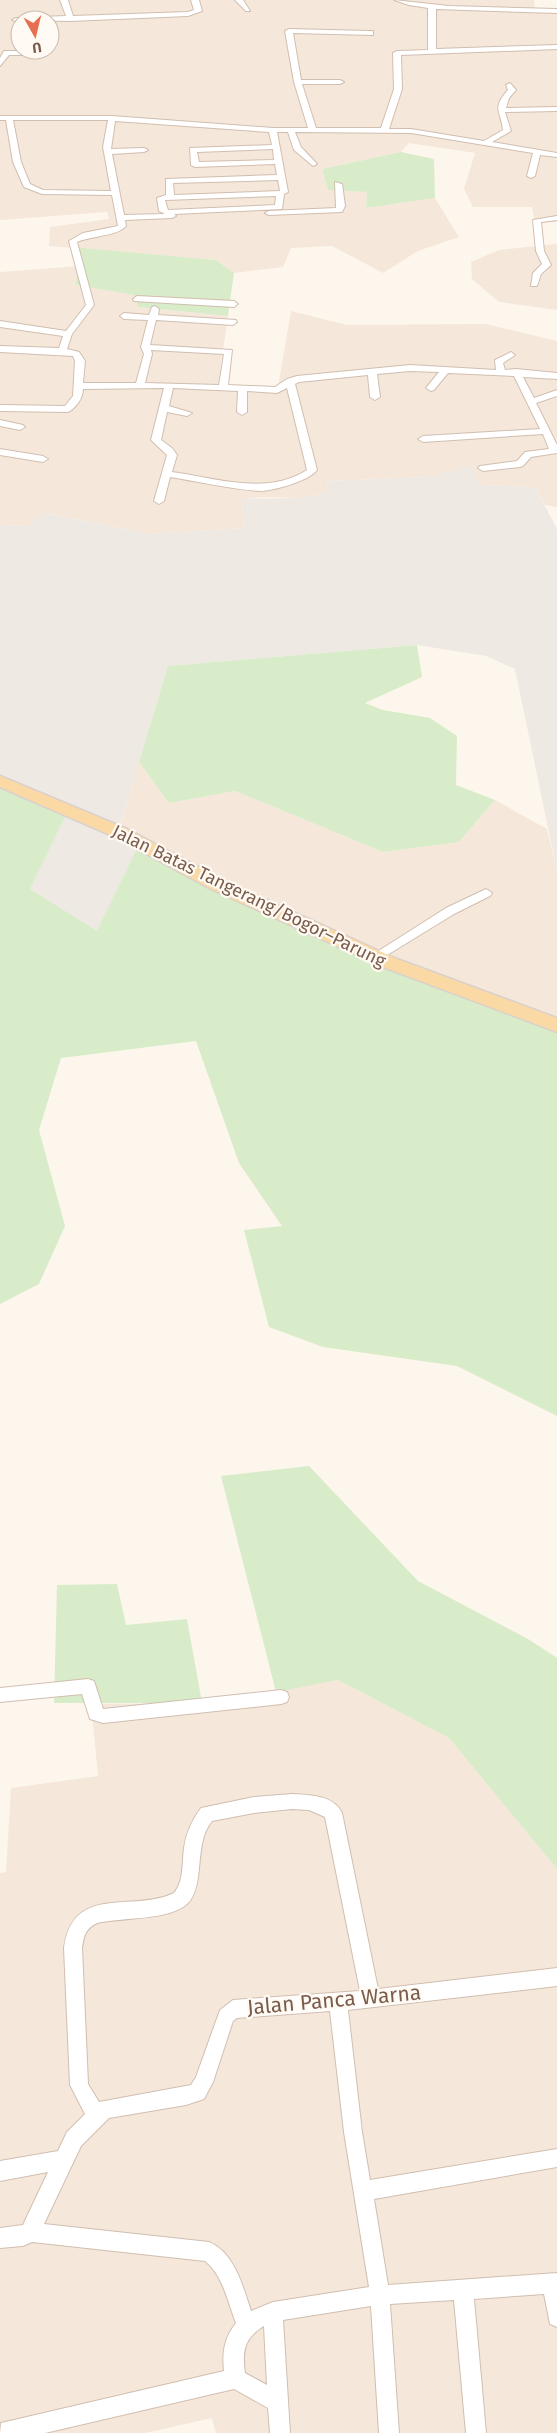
<svg xmlns="http://www.w3.org/2000/svg" width="557" height="2433" viewBox="0 0 557 2433" font-family="'Fira Sans',sans-serif">
	<style>
		.residential { fill: #f5e8da; fill-rule: evenodd }
		.industrial { fill: #efe9e4 }
		.green { fill: #d8ecc9 }
		.lines { fill: none; stroke-linecap: round; stroke-linejoin: round }
		.street-casing { stroke: #d1beb0; stroke-width: 2 }
		.primary-casing { stroke: #dad1cd; stroke-width: 3 }
		.street { fill: #fff; fill-rule: evenodd }
		.primary { fill: #fbd9a5; fill-rule: evenodd }
		.labels { text-anchor: middle; dominant-baseline: central; stroke-width: 4.5; stroke-linejoin: round; paint-order: stroke }
		.street-label { font-size: 18px; fill: #7a5c4d; stroke: #fffaf3 }
		.near-street-label { font-size: 21px; fill: #7a5c4d; stroke: #fffaf3 }
	</style>
	<rect width="100%" height="100%" fill="#fdf6ec"/>
	<path class="residential" d="M0 0H534L535 10H557V222L535 223 532 207H473L464 189 475 153 409 143 401 152 322 169 328 190 367 192 366 208 435 198 459 237 418 251 383 273 332 246 291 248 283 267 234 273 216 260 49 246 50 227 109 219 107 212 0 220ZM20 20H50V50H20Z
		M557 244V310L499 302 472 279 471 262 499 250Z
		M78 266 77 285 134 295 138 307 228 316 217 391 277 393 291 311 347 325 486 324 557 341V507L545 505 535 487 479 485 471 467 427 477 327 481 328 493 298 498 267 497 242 499 244 528 149 534 46 513 28 526 0 525V272Z
		M139 762 169 803 235 791 383 852 459 842 495 800 547 829 557 871V1021L442 986 138 846 120 827Z
		M338 1680 449 1738 557 1869V2433H216L212 2418 145 2433H0V1873L6 1872 11 1788 98 1776 91 1704 202 1703Z"/>
	<path class="industrial" d="M471 466 479 485 535 487 557 529V871L515 669 486 656 417 645 168 666 120 826 138 846 97 932 29 889 0 778V525L28 526 45 513 149 534 244 528 242 499 298 498 328 493 327 481 427 477Z"/>
	<path class="green" d="M401 152 434 159 435 198 366 208 367 192 328 190 322 169Z
		M71 247 216 260 234 273 228 316 138 307 134 295 76 285 78 266Z
		M417 645 422 677 365 703 383 710 430 718 457 736 456 785 495 800 459 842 383 852 235 791 169 803 139 762 168 666Z
		M0 778 70 806 30 889 97 931 138 846 442 986 557 1021V1416L457 1366 323 1347 269 1327 244 1230 282 1226 239 1163 196 1041 61 1058 39 1130 65 1226 39 1284 0 1304Z
		M309 1466 418 1581 528 1639 557 1658V1869L449 1738 338 1680 276 1692 221 1476Z
		M117 1584 126 1625 187 1619 202 1703H54L57 1585Z"/>
	<g class="lines">
		<defs>
			<path id="street" d="M60 0H68L73 16 188 12 194 10 191 0H199L202 11 188 16 70 21 20 20V22L12 20 16 18 66 16Z
				M235 0H243L250 11H246Z
				M394 0 449 6 557 9V13L436 9V49L557 45V49L401 55 402 89 389 129H411L484 141 503 130C501 111 491 109 508 90L506 85 510 83 516 90 509 98 506 108 557 107V111L505 112 511 131 492 142 557 153V157L540 155 535 176 531 178 527 176 533 153 411 133 295 132 301 147 317 164 313 166 294 150 288 132H277L288 192 284 194 282 209 174 214 176 216 172 218 125 220 126 226C118 236 90 236 77 242L94 305 72 334 67 349 79 352 85 361 83 383H136L144 354 141 347 148 320 124 319 120 316 124 313 149 315 152 307 155 306 159 309 158 315 236 320 237 322 233 325 156 320 150 345 232 350 228 385 275 387 287 379 297 376 410 365 496 370 495 360 511 352 515 355 503 363 505 370 516 369 557 373V379L523 377 534 398 557 390V396L536 403 557 445V453L531 457 523 466 520 467 483 471 478 468 480 466 517 461 525 452 549 449 543 434 423 442 418 439 423 436 540 429 514 376 448 373 434 390 431 391 426 388 439 372 410 371 377 374 380 397 375 400 370 397 368 375 299 382 295 384 317 470C309 481 273 491 260 491 230 489 200 482 170 477L164 501 159 504 154 501 167 455 151 440 164 388 83 389C83 398 76 408 68 412L0 411V405L65 406 73 396 75 361 73 356 0 352V346L59 348 63 336 0 327V321L66 331 86 305 69 241 83 233 118 226 112 195 42 194 24 187 13 162 6 120H0V116H112L273 128H308L294 82 285 31 289 29 370 31H373V35L293 33 301 80H340L344 82 340 84H302L316 128H381L394 89 393 53 397 51 428 50V8L409 5ZM13 120H108L103 147 111 191 43 190 30 184 21 162ZM115 121 269 132 272 145 190 148 191 165 195 167 275 164 277 175 166 179V195L157 198 159 211 165 214 124 215 112 154 144 152 148 150 144 148 111 149ZM273 149 274 160 199 162 197 152ZM278 180 280 191 174 195 173 183ZM276 196 275 205 168 210 165 200ZM151 350 224 354 219 385 145 383 152 354ZM173 388 238 391 237 412 242 415 247 412V391L277 393 287 388 307 470C267 496 216 478 172 472L177 455 172 448 161 440 167 412 187 416 192 413 169 406Z
				M4 51H38L42 53 38 55H9L0 66V58Z
				M335 182 342 184 345 206 342 212 269 215 265 213 269 211 336 208Z
				M557 216V220L541 222 544 251 551 265 541 274 537 286H531L533 273 542 264 536 251 533 220Z
				M137 296 234 301 238 304 234 307 134 301 133 299Z
				M0 420 23 425 25 427 20 430 0 426Z
				M0 449 43 456 48 459 43 462 0 455Z
				M486 889 492 893 490 896 454 914 379 960H371L369 957 446 908Z
				M88 1679 94 1681 103 1709 281 1690 287 1692 289 1697 287 1702 281 1704 103 1723 90 1719 82 1694 0 1702V1688Z
				M292 1794C309 1795 334 1795 342 1813L378 1989 557 1968V1986L348 2010 362 2132 370 2180 557 2149V2167L374 2199 388 2285 557 2273V2327L550 2324 544 2294 474 2299 486 2433H466L454 2300 390 2304 399 2433H379L371 2306 283 2320 290 2433H270L268 2408 234 2389 45 2433H0L1 2423 224 2371C222 2353 224 2338 236 2323 228 2303 223 2275 205 2261L32 2242 23 2246 0 2248V2228L23 2225 48 2172 0 2181V2161L58 2151 67 2132 85 2114 70 2085 64 1948C73 1883 132 1913 174 1893 184 1881 182 1863 184 1848 186 1833 192 1820 201 1808L254 1797ZM292 1809 309 1810 325 1817 360 1991 233 2000 220 2010 196 2077 191 2085 99 2102 88 2084 82 1948C84 1936 85 1929 97 1923 122 1917 168 1921 187 1904 196 1896 198 1880 199 1868 201 1851 201 1835 212 1821L254 1813ZM330 2011 344 2132 369 2287 273 2302 251 2311C243 2287 235 2253 209 2242L44 2224 81 2146 109 2118 186 2105 204 2099 213 2082 233 2021 237 2018ZM264 2326 267 2385 245 2373C242 2351 244 2338 264 2326Z"/>
			<path id="primary" d="M0 776 127 829 225 881 397 959 557 1018V1032L383 967 211 889 115 837 0 787Z"/>
		</defs>
		<use href="#street" class="street-casing"/>
		<use href="#primary" class="primary-casing"/>
		<use href="#street" class="street"/>
		<use href="#primary" class="primary"/>
	</g>
	<g class="labels">
		<g class="street-label">
			<text transform="translate(249 896) rotate(26)">Jalan Batas Tangerang/Bogor–Parung</text>
		</g>
		<g class="near-street-label">
			<text transform="translate(334 2000) rotate(-5)">Jalan Panca Warna</text>
		</g>
	</g>
	<g transform="translate(35 35) rotate(172)"><circle r="24" fill="#fffaf3" stroke="#cabbb1"/>
	<path d="M0-4L9 19L0 12L-9 19Z" fill="#e76f51"/>
	<text y="-8" font-size="14" font-weight="bold" text-anchor="middle" fill="#7a5c4d">U</text>
	</g>
</svg>
